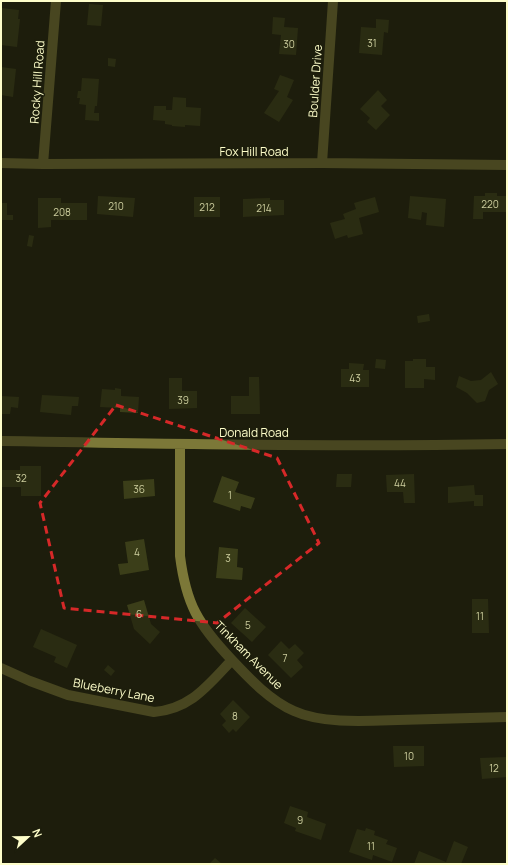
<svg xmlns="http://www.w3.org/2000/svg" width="508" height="865" viewBox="0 0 508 865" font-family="Manrope,sans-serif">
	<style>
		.building { fill: #3b3e19 }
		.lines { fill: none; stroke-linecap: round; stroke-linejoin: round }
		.minor { stroke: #7c7838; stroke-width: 10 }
		.marked { fill: none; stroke: #d62828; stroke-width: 3; stroke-dasharray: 8 5; stroke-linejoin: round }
		.labels { text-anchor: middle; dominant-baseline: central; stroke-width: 3; stroke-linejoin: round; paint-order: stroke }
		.number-label { font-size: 10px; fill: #cdce9e }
		.street-label { font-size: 12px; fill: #fefeca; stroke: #1d1e0c }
	</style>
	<rect width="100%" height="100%" fill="#1d1e0c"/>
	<path class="building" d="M89 4 103 5 101 26 87 25Z
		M1 8 19 10 18 19H20L17 47 1 45 2 24H1Z
		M273 17 285 18 284 27 298 28 296 55 279 54 281 35 272 34Z
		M376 19 389 20 388 33 384 32 382 55 359 53 361 27 376 28Z
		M108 58 116 59 115 67 108 66Z
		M1 67 16 69 13 97 1 95Z
		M280 75 294 80 287 97 293 100 279 122 264 113 279 91 274 89Z
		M82 78 99 79 97 106H95L94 113H99V121L85 120 86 105 79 104 80 98H77L78 91H81Z
		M378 90 387 100 381 106 390 115 376 130 367 122 370 118 360 109Z
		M173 97 186 98V107L201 108 200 126 185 125V127L172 126V125L165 124V121L153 120 154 106H166V110H172Z
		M485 193H497V196H507V212H483V219H473L474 196H485Z
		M98 196 135 198 133 217 97 214Z
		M410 196 446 199 444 227 426 225 427 213 422 212 421 220 408 218Z
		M194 197H220V217H194Z
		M375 197 379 212 359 218 363 234 348 238 347 235 335 239 330 223 345 219 343 214 356 209 354 203Z
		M38 198H61V203H87V220H51V227L38 228Z
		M270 198V200H284V215L243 217V199Z
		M1 203H7V215H13V220H1Z
		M29 235 34 236 32 247 27 246Z
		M429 314 430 321 418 323 417 316Z
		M376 359 386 360 385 369 375 368Z
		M413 359H426V367H435V380L424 379V388H405V361H413Z
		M349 363 364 364 363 370H369V387H341V369H349Z
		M491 372 498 384 489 390 485 401 477 403 467 393 456 387 459 376 471 381 481 380Z
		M249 377H259L260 414H231V396H249Z
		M169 378H182V391H197V408L169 409Z
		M115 388 121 389V396L139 397 138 413 120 412V408L100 407 102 389 115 390Z
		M42 395 79 397 78 406H72L71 415 40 412Z
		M1 396 19 397 18 408 11 407 10 414H1Z
		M20 466H41V496H21V487H1V470H20Z
		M337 474H352L351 487H336Z
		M414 474 415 503H404L403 492H387L386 475Z
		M222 476 239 482 235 492 255 498 251 509 241 506 240 511 213 502Z
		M154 479 155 496 124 499 123 481Z
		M474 485 475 495H483V506H474V501L448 503V487Z
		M144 539 149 570 120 575 118 564 128 563 125 542Z
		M219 547 238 549 237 567 243 568 242 580 216 578Z
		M472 599H488L489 633H472Z
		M144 600 151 624 160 632 150 644 134 629 127 605Z
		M245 608 266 627 252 642 231 623Z
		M41 629 77 645 67 668 54 662 56 657 33 647Z
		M281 641 289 649 295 644 304 653 297 660 303 667 291 678 268 655Z
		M108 665 115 671 111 676 104 670Z
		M233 700 250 717 236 732 233 729 229 733 222 725 226 721 220 714Z
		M393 746H424V766L394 767Z
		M507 757V777L482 779 480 758Z
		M290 806 308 812 307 817 326 824 321 840 295 831 296 828 284 823Z
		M366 828 375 831 374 835 388 840 386 844 397 848 392 862 373 855 372 860 349 852 357 829 365 831Z
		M454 841 468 847 461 864H414L419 851 446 862Z
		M215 858 222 864H209Z"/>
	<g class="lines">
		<path class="minor" d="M1 163 43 164 322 163 507 165
			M322 163 333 1
			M43 164 56 1
			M1 441C170 444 338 447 507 444
			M180 445V556C186 604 198 624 231 659 249 678 269 700 294 711 322 724 367 721 398 720 434 719 471 718 507 717
			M1 668 30 681 68 695 154 712C191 709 208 685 232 660"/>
	</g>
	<path d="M0 0H508V865H0ZM116 405 277 458 319 543 217 623 64 608 40 503Z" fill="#1d1e0c" fill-opacity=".55" fill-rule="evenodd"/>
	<path class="marked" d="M116 405 277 458 319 543 217 623 64 608 40 503Z"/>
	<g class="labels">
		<g class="number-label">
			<text x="372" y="43">31</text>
			<text x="289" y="44">30</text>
			<text x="490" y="204">220</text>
			<text x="116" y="206">210</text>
			<text x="207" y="207">212</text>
			<text x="264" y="208">214</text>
			<text x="62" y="212">208</text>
			<text x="355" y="378">43</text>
			<text x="183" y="400">39</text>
			<text x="21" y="478">32</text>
			<text x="400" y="483">44</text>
			<text x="139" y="489">36</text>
			<text x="230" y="495">1</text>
			<text x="137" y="552">4</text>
			<text x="228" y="558">3</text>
			<text x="139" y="614">6</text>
			<text x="480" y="616">11</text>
			<text x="248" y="625">5</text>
			<text x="285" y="658">7</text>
			<text x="235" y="716">8</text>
			<text x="409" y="756">10</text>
			<text x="494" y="768">12</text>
			<text x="300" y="820">9</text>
			<text x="371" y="846">11</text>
		</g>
		<g class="street-label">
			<text transform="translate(315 81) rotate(-86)">Boulder Drive</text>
			<text transform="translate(37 82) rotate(-86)">Rocky Hill Road</text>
			<text x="254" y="151">Fox Hill Road</text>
			<text x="254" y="432">Donald Road</text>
			<text transform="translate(249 655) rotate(45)">Tinkham Avenue</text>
			<text transform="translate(114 690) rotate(11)">Blueberry Lane</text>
		</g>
	</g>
	<rect width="508" height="865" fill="none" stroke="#fefeca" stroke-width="4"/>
	<g transform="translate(28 837) rotate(68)" stroke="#1d1e0c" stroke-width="3" paint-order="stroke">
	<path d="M0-3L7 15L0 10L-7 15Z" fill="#fefeca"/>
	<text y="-6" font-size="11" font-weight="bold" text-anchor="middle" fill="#fefeca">N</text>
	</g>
</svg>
